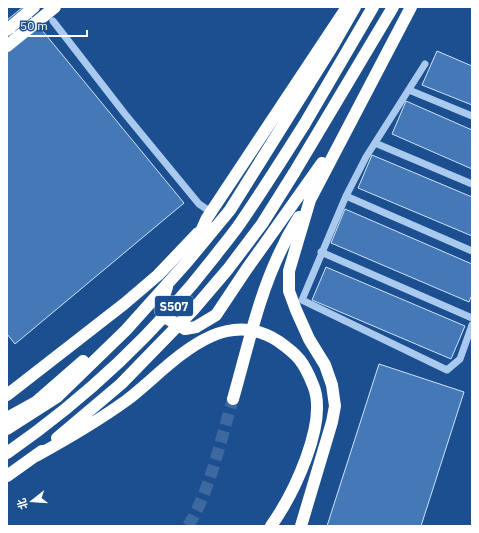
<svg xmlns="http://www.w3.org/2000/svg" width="479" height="533" viewBox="0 0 479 533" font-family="'IBM Plex Sans','Noto Sans SC',sans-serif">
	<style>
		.building { fill: #4478b7; stroke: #cfe3fa }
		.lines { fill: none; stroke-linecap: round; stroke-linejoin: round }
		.highway-tunnel { stroke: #3d69a0; stroke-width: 12; stroke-dasharray: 12 6; stroke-linecap: butt }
		.minor { stroke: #a9c9ee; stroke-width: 7 }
		.highway { stroke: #fff; stroke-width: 12 }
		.highway-bridge { stroke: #fff; stroke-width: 12 }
		.labels { text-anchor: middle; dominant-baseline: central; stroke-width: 3; stroke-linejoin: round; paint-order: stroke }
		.shield { fill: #1b4f8f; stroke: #bbcadd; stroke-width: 1 }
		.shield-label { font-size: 12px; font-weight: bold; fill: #fff }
	</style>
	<rect width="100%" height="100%" fill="#1b4f8f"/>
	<path class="building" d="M23 7 184 203 15 344 7 334V20Z
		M437 51 472 66V105L422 85Z
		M406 101 472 130V169L392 134Z
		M372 155 472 197V236L358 188Z
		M345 209 472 264V295L469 302 331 243Z
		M326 267 465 326 451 359 312 300Z
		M379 364 464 392 421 526H327Z"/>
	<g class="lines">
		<path class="highway-tunnel" d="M188 526C210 492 221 438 233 399"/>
		<path class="minor" d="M53 21 125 114 199 204 211 212
			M425 64 366 157 346 196 302 300 447 370 460 359 472 325
			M409 90 472 116
			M375 143 472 184
			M346 196 472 251
			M321 252 472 318"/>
		<path class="highway" d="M7 30 34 7
			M7 46 55 7
			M304 125 373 7
			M294 173 393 7
			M195 245 207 218 347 7
			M167 287 162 302 168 319 185 329 196 327 216 315 246 270 322 163
			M7 395 124 304 158 275 198 233
			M233 399C248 347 259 292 284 244 288 234 294 226 299 217
			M7 418 36 402 83 361
			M7 429 57 397 126 330 187 262 230 210 332 47 355 7
			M301 526 332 422 335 406 332 385 325 365 309 339 296 310 289 291V271L310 200 411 7"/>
		<path class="highway-bridge" d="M57 438 121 384 193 310 228 269 262 224 294 173
			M7 453C86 398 157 331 215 256 224 244 233 234 241 222 263 190 283 158 304 125
			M36 456C67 439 98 421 127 400 169 368 219 303 278 341 298 355 304 362 313 385 329 422 293 495 271 526
			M7 476 42 451"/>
	</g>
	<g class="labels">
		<rect class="shield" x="155" y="296" width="38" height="20" rx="3"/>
		<g class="shield-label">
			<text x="174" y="306">S507</text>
		</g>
	</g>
	<rect width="479" height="533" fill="none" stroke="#ffffff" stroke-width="16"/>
	<g transform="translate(32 501) rotate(253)" stroke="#1b4f8f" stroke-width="3" paint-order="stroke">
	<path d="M0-3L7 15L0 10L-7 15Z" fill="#ffffff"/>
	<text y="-6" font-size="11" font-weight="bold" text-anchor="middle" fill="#ffffff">北</text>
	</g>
	<path d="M14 30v6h73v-6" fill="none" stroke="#ffffff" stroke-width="2"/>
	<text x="20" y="30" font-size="12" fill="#ffffff" stroke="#1b4f8f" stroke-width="3" paint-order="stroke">50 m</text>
</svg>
